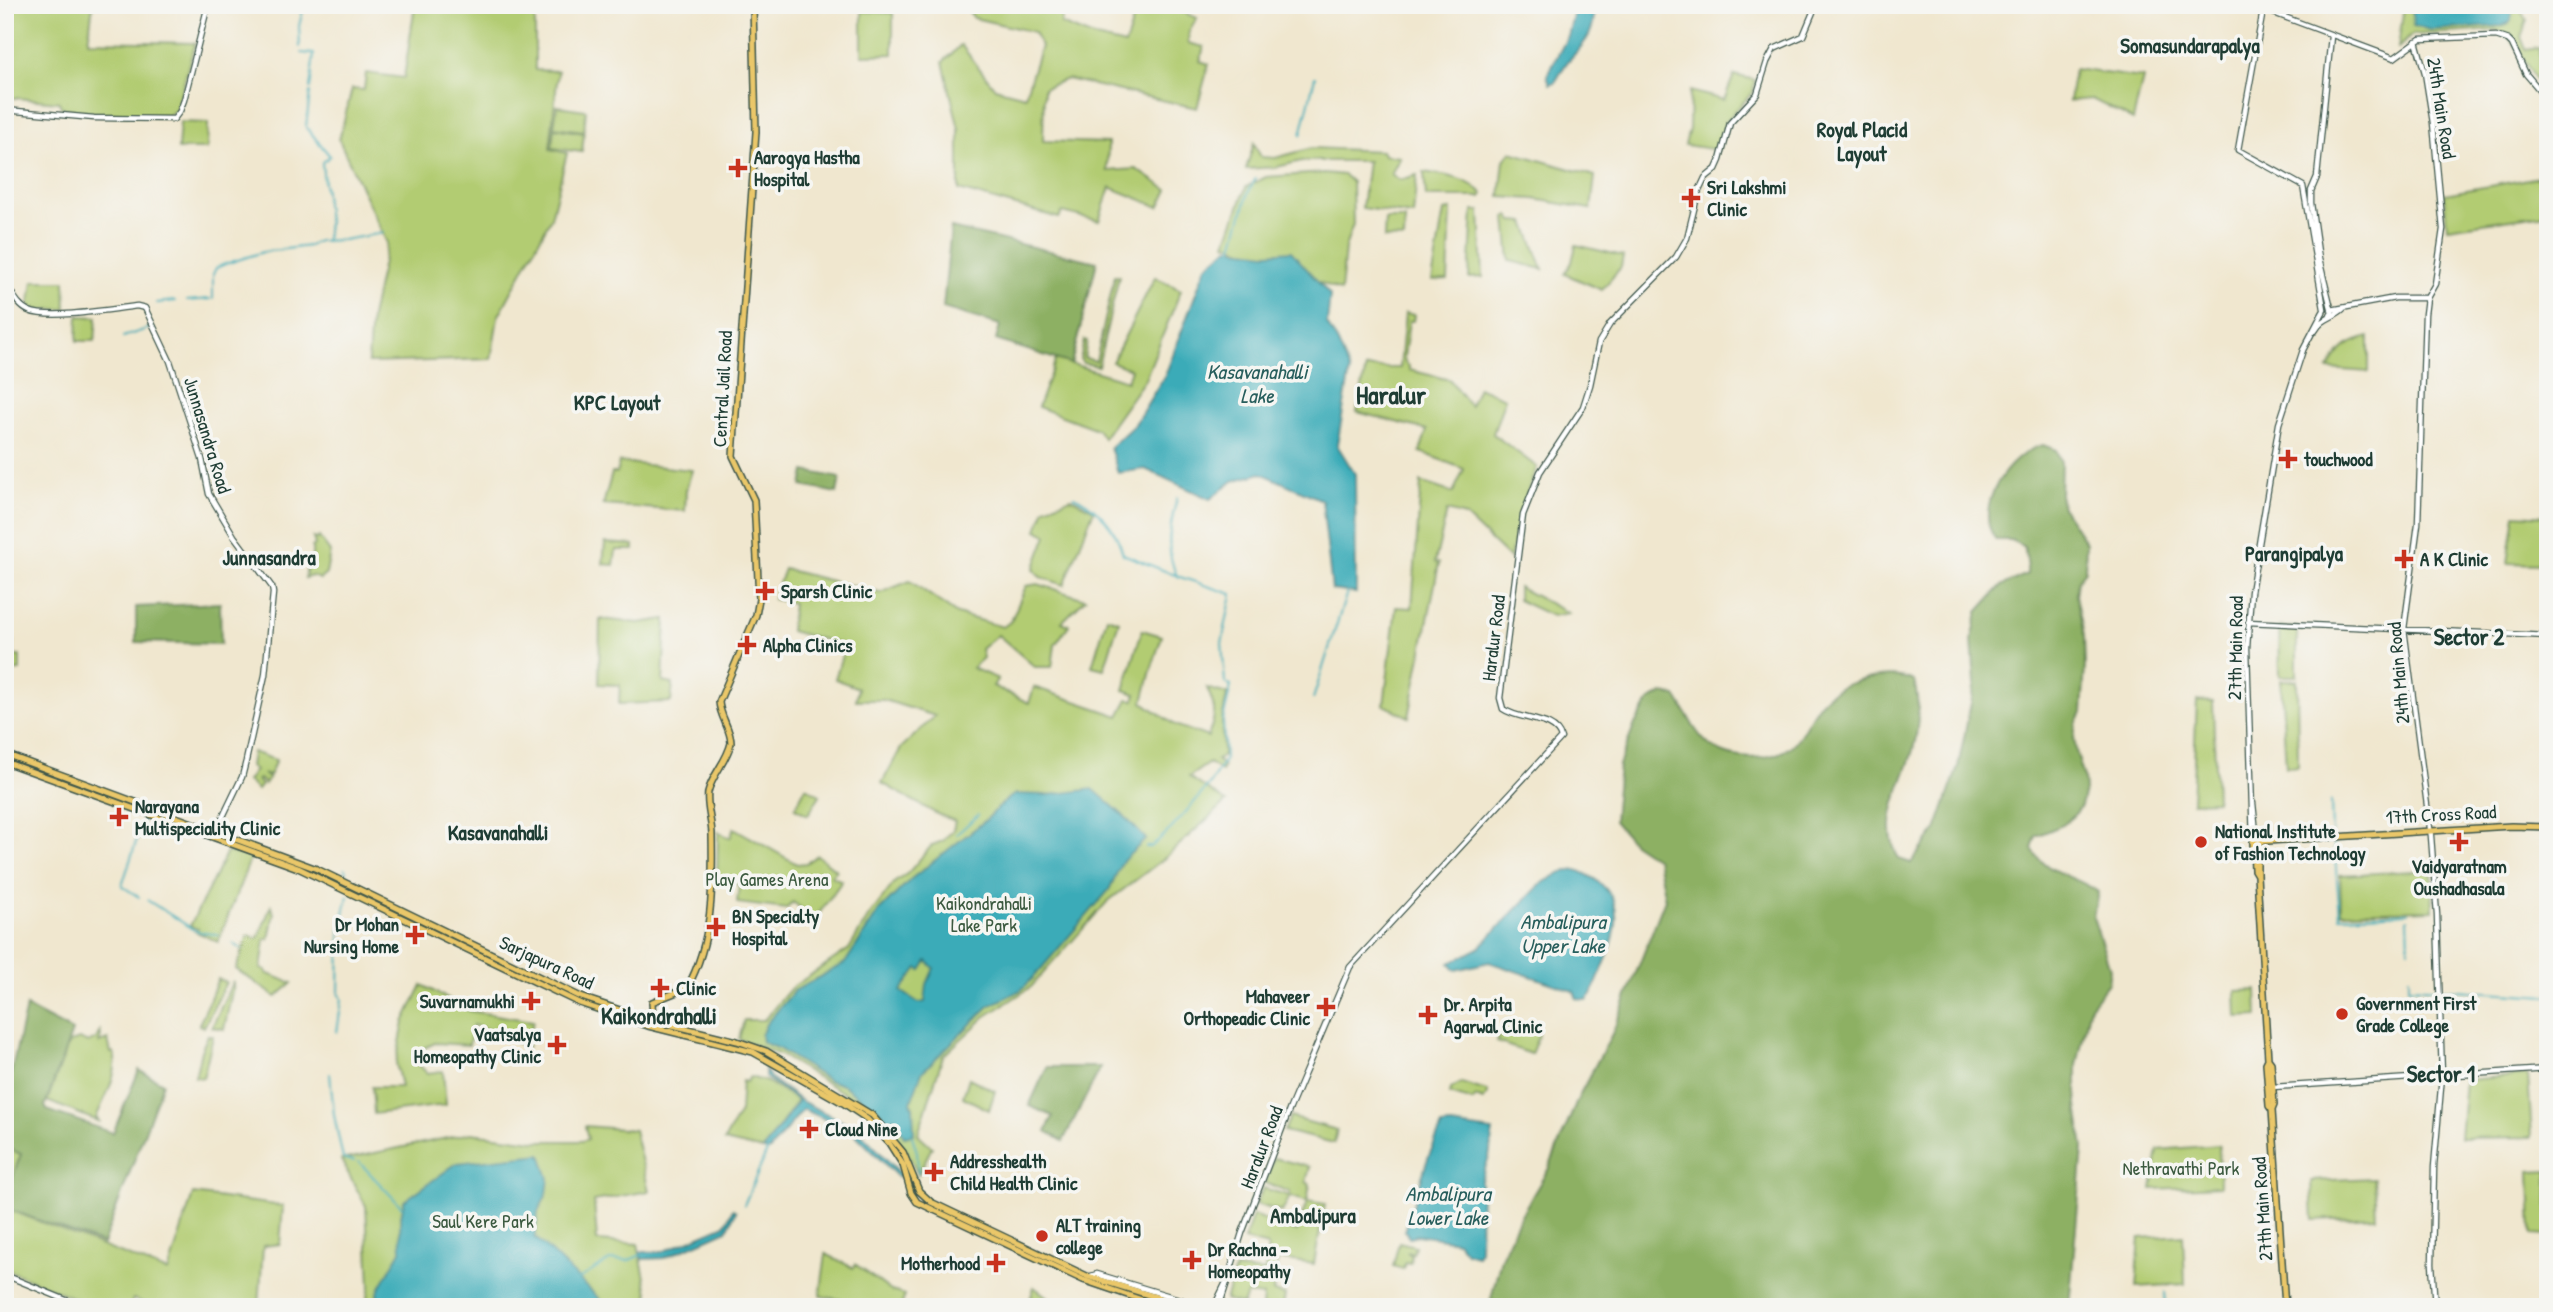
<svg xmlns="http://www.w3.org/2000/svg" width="2553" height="1312" viewBox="0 0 2553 1312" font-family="'Patrick Hand',sans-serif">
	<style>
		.green { fill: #b2cc72; stroke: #688453; stroke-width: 2 }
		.forest { fill: #8db064; stroke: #56764c; stroke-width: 2 }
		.water { fill: #3babb8; stroke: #2d7476; stroke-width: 2; fill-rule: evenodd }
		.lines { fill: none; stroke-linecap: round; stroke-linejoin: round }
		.stream { stroke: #3babb8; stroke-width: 2 }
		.minor-casing { stroke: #3e564b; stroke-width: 7 }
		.major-casing { stroke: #3e564b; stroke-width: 8 }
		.minor { stroke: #fff; stroke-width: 4.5 }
		.major { stroke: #eac769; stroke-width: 5 }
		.poi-dot { fill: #c8321e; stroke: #f6f6f2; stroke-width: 2.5 }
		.labels { text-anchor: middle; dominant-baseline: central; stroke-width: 7; stroke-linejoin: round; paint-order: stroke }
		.street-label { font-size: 19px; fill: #1f3d34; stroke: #f6f6f2 }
		.poi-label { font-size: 19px; font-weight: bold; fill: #1f3d34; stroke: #f6f6f2; text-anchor: start }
		.park-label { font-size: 19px; fill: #3c5a40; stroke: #f6f6f2 }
		.neighbourhood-label { font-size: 21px; font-weight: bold; fill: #1f3d34; stroke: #f6f6f2 }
		.water-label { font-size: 21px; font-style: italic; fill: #275e5c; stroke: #f6f6f2 }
		.quarter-label { font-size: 23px; font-weight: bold; fill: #1f3d34; stroke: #f6f6f2 }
		.district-label { font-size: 26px; font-weight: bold; fill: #1f3d34; stroke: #f6f6f2 }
	</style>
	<rect width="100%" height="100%" fill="#f6f6f2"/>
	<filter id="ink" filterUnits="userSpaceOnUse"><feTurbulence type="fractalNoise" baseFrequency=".0143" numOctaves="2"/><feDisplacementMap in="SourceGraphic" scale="14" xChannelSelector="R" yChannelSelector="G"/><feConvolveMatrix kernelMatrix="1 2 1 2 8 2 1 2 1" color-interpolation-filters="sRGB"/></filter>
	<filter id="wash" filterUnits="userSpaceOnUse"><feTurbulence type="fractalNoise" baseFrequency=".00686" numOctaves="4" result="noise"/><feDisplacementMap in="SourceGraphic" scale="28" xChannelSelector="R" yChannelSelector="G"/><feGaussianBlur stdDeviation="1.57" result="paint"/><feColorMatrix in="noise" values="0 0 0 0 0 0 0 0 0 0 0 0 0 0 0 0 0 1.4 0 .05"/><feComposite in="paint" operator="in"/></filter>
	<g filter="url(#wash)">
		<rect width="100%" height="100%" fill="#f0e7cf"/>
		<path class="green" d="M5 5H93L88 41 195 43 176 110 167 116C133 114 94 117 61 107L59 102 5 97Z
			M415 5H535V70L558 71 550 149 567 153 551 218 498 317 491 359 368 363 371 317 387 243 339 140 352 89 364 90 366 73 404 78Z
			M964 5H1034L1039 7 1042 5H1064L1061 24 1096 38 1125 45 1138 5H1167L1197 18 1189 32 1188 43 1204 47 1200 61 1209 64 1197 108 1067 79 1044 88 1043 141 1108 143 1107 171 1136 169 1168 190 1159 207 1110 187 1099 221 1062 212 1059 218 959 190V129L943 62 961 45 995 88 1025 96 1041 46 1034 32 974 18Z
			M2404 5H2519L2527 20 2521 37 2526 50 2539 48 2540 70 2547 89C2523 74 2524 41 2496 30L2412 35 2398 48Z
			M862 11 893 13V54L862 55Z
			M2074 69 2143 78 2133 120 2092 99 2069 101Z
			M1734 75 1755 80 1753 92 1726 121 1718 150 1685 145 1689 129 1690 91 1724 100Z
			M557 106 586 110 584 131 554 127Z
			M180 122 208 123 207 149H178Z
			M554 128 584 133 582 152 552 148Z
			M1254 143 1261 157 1275 158 1312 148 1382 151 1384 155 1400 157 1391 174 1400 180 1417 175 1413 215 1362 208 1368 161H1302L1277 167 1246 169Z
			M1511 152 1595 176 1591 209 1534 199 1500 197 1504 160Z
			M1424 172C1444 175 1469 178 1483 194L1481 197H1426Z
			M1324 173 1344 175 1352 182 1353 224 1345 248 1341 291 1226 243 1246 187 1266 177Z
			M2540 177 2548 199 2546 214 2447 228 2444 194Z
			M1451 210 1448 280 1432 281 1444 211Z
			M1473 211H1480L1483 277 1469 278Z
			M1509 216 1513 221 1525 222 1543 269 1510 261 1506 217Z
			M1385 219H1405L1404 239 1384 238Z
			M1576 245 1623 256 1621 267 1602 290 1565 274 1572 262Z
			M1115 275 1119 276 1098 366 1083 363 1080 359 1084 340 1087 341 1084 358 1096 361Z
			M1155 277 1181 290 1145 379 1103 438 1097 429 1038 407 1056 359 1127 381 1131 369 1112 362Z
			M33 281H65L66 309 34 310 29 308Z
			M1405 313 1414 315 1413 321H1409L1404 357 1405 363 1409 366V370L1450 380 1470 406 1478 387 1505 398 1493 434 1537 467 1520 511 1510 559 1465 516 1447 511 1435 562 1439 563 1409 717 1384 705 1396 607 1412 608 1421 482 1453 493 1464 469 1420 452 1427 430 1357 412 1366 368H1400Z
			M78 316 97 317 95 341H77Z
			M2369 337V372L2328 369C2341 348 2345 343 2369 337Z
			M619 462 692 470 686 490 685 511 603 505 612 473H617Z
			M1071 498 1094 510 1064 585 1040 577 1034 569 1047 535 1037 530 1045 508Z
			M2515 514 2548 516 2543 564 2508 563Z
			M319 537 330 552 326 574 320 579 312 576 305 578 307 563 312 558V547L315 545 313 538 317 539Z
			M605 543 634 545V550H616L614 565 603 564Z
			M784 569 880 593 910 581 957 614 1003 627 1011 621 1026 586 1038 584 1085 599 1062 622 1069 625 1055 645 1052 667H1035L998 635 981 649 983 658 972 668 998 679 993 686 1029 703 1034 687 1119 716 1128 699 1134 700 1136 694 1124 690 1142 630 1162 636 1151 670 1143 702 1175 725 1208 737C1216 714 1217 711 1207 688L1227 694 1222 720 1223 756 1217 760 1224 766 1221 771 1209 763 1189 777 1226 802 1166 857 1107 902 1031 987 985 1017 943 1056 918 1134 932 1147 918 1175 907 1151 883 1119 859 1102 780 1055 739 1039 744 1020H764L791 988 849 949 869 916 895 882 908 873 932 845 943 841 953 830 955 821 937 814 882 783 901 748 935 716 884 700H856L858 688 835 679 845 645 790 631 793 603 773 599Z
			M1518 587 1568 613 1552 616 1518 600Z
			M1107 617 1119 621 1104 669 1092 666Z
			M600 619 639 623 666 619 663 682 673 684 671 702 619 704 620 685 599 684Z
			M2279 627H2297V676H2280Z
			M13 642 14 656H20V670L5 671V643Z
			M2281 680H2297L2298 766 2286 767Z
			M2197 701 2213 702 2216 801 2192 802Z
			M252 752 276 760 269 776 263 774 269 779 265 784 259 779 257 780 261 785 257 790 247 781 255 770 250 766Z
			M806 787 820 795 808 815 795 808Z
			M734 828 797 864 806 863 817 855 836 870 831 876 842 881 815 919 793 902 786 909 737 903 739 884 717 880 718 832 730 838Z
			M227 852 251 857 218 942 195 931 198 929 190 926Z
			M2432 870 2433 910 2341 912 2340 875Z
			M271 906 274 913 269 939H265L261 969 265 970 268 974 292 983 276 997 236 969 248 935 258 939Z
			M218 979 226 982 204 1027 199 1025Z
			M233 981V987L224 1029 212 1027Z
			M422 985 470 1011 533 1021 527 1047 489 1030 473 1025 469 1045 435 1043 424 1048 419 1065 427 1073 443 1071 446 1105 374 1114 372 1087H401L396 1063 404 1022Z
			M2257 990 2258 1016 2237 1017 2236 991Z
			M1506 1021 1537 1032 1539 1034 1531 1054 1497 1042Z
			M100 1031 101 1036 99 1043 108 1040 111 1053 114 1052C120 1074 104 1098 96 1118L100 1122 47 1101 69 1043 79 1039 88 1043 96 1039Z
			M208 1035 213 1036 203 1078 195 1077 201 1051Z
			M2528 1075 2532 1137 2460 1138 2465 1080Z
			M750 1077 767 1082 798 1100 763 1150 724 1141 740 1112 742 1081 746 1082Z
			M969 1078 995 1091 989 1110 963 1097Z
			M1461 1083 1487 1091 1488 1094 1483 1100 1476 1097 1473 1101 1450 1094 1451 1089Z
			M1290 1117 1337 1130 1334 1143 1284 1131Z
			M585 1126 634 1130 649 1191 594 1201 597 1241 638 1244 651 1307H366L370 1285 366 1206 341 1160 471 1133 534 1141H582L588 1139Z
			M2219 1145 2220 1186 2152 1189 2158 1150Z
			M5 1147 21 1154 5 1197Z
			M1274 1158 1310 1167 1306 1182 1310 1184 1307 1201 1325 1204 1314 1264 1278 1259 1273 1292 1285 1295 1283 1307H1262L1263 1296 1247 1294 1243 1305 1225 1300 1235 1269 1265 1272 1268 1246 1244 1240 1253 1215 1296 1232 1307 1202 1290 1196 1282 1212 1256 1204 1263 1188 1290 1196V1192L1265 1183Z
			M2548 1170V1236L2532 1235 2530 1171Z
			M2374 1178 2376 1217 2313 1220 2311 1181Z
			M193 1194 283 1206 280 1244 263 1246 259 1307H155L133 1299 130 1307H95L5 1269V1208L168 1272Z
			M2183 1235 2185 1284 2136 1287 2140 1238Z
			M1399 1242 1415 1246 1413 1253 1407 1252 1411 1255 1410 1263 1405 1262 1403 1269 1393 1266Z
			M826 1254 853 1268 855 1264 891 1291 905 1295 901 1307H885L820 1296Z
			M1034 1287 1061 1307H1028Z"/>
		<path class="forest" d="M951 228 1097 262 1071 364 996 340 1000 325 943 308Z
			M2043 445 2056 450 2061 462 2060 495 2063 508 2086 543 2085 570 2078 581 2076 595 2084 636 2085 666 2082 712 2076 724 2074 737 2076 751 2084 778 2085 791 2081 805 2074 816 2063 825 2036 836 2032 849C2045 874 2077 876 2098 892L2093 917 2110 969 2108 983 2090 1006 2077 1065V1105L2083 1148 2069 1307H1489L1501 1258 1521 1215 1549 1168 1580 1094 1612 1034 1665 899 1657 859 1633 843 1614 821 1619 765 1635 724 1650 700 1662 694 1676 696C1686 710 1692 729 1705 741 1724 760 1767 764 1790 747 1804 736 1810 712 1824 699 1843 680 1890 670 1914 681 1920 704 1919 727 1913 750 1903 786 1878 823 1899 859L1911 863 1936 830 1958 767 1975 683 1972 640 1978 612 2001 586 2027 574V561L2024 547 2011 540H1996C1971 508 2009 453 2043 445Z
			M805 471 840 478 837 493 802 486Z
			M220 603 221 644 136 642V607Z
			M26 1007 72 1031 45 1106 47 1110 113 1133 139 1070 163 1083 103 1244 5 1208V1197L21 1154 5 1147V1099Z
			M1047 1067H1101L1063 1141 1046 1131 1053 1116 1029 1106Z"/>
		<path class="water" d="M1569 5H1594C1595 32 1588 40 1570 59 1564 65 1560 75 1555 82L1550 84 1547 75 1568 36 1574 12Z
			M2412 5H2513L2510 22 2501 26 2431 30 2413 26Z
			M1228 248 1267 253 1291 251 1330 295 1327 324 1338 343 1350 371 1337 445 1355 474 1356 593 1332 590 1322 500 1261 473 1233 481 1210 499 1145 469 1118 473 1110 447 1135 424 1166 373 1206 266Z
			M1093 789 1124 816 1146 839 1122 862 1109 890 1034 977 1021 990 989 1006 922 1072 911 1102 913 1107 914 1134 904 1136 894 1117 889 1119 843 1085 828 1080 779 1049 762 1042 761 1035 766 1024 794 991 845 963 879 911 911 879 986 820 1007 799 1016 794 1048 795ZM927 961 934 968 927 984 925 1002 919 1003 901 991 918 968 921 970Z
			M1577 870C1642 896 1611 946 1592 994L1587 1000 1577 999 1574 991 1489 962 1456 970 1450 963 1479 948 1541 884 1562 872Z
			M765 1069 771 1079 803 1102 857 1129 902 1175 898 1177 853 1132 803 1109 769 1151 763 1150 798 1101 765 1077Z
			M1451 1125 1493 1131 1489 1157 1481 1180 1480 1250 1477 1255 1466 1252 1457 1241 1417 1235 1409 1237 1405 1231 1428 1158 1442 1126Z
			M541 1154 549 1178 547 1194 538 1212 535 1237 608 1307H375L379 1289 401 1251 400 1221 404 1201 457 1163Z
			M733 1209 736 1211 727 1230 664 1258 642 1259 640 1252H662L725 1225Z"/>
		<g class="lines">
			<path class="stream" d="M300 47 299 26 304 6
				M301 53 314 54 312 70
				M310 88 312 73
				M310 92 306 127 330 156 322 163 328 223 326 239
				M1301 135 1315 77
				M1232 250 1248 193 1256 178
				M213 299V274L216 268 225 264 263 252 309 246 318 241 343 240 383 233
				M187 301 210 299
				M157 303 175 301
				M123 337 150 328
				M1074 496C1098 508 1116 527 1123 554L1175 575
				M1313 699 1347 592
				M2331 801 2332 831
				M957 834 978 815
				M2334 844 2340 916 2408 913
				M1146 847H1151L1172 828 1210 784 1225 759 1223 720 1231 686 1225 683 1222 643 1232 594 1177 576C1164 548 1170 526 1177 498
				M345 869 346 873
				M139 897 122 886 144 817
				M147 900 196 931 218 935
				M2408 919 2409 949
				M233 944 242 949
				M2409 977V987L2548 996
				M337 1032 342 999 339 993 340 931 348 896
				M330 1074 334 1115 343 1159 354 1161
				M912 1136 917 1152 918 1173
				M359 1162 402 1207
				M744 1205 767 1151
				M579 1279 611 1260 627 1261 641 1255
				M2165 1292 2166 1307"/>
		</g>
	</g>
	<g filter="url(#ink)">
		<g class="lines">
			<defs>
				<path id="minor" d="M2264 5 2238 150 2303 186 2324 309
					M2265 7 2271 12 2394 58 2420 39 2496 36 2508 40 2512 44 2526 74 2548 100
					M2416 41 2425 73 2433 123 2443 229 2435 284 2427 298 2425 314 2418 524 2404 629 2431 836 2437 915 2442 1076 2434 1167 2432 1264 2435 1307
					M5 110 94 118 174 119 180 111 184 100 208 5
					M5 282C12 292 17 306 29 311 50 320 113 309 137 306L145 308 170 361 202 459 209 494 234 536 272 587 273 593 265 675 246 761 242 777 216 831
					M2331 310 2395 298H2427
					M2330 316 2332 312 2319 259 2311 203V191L2317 177 2331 36
					M2315 331C2322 318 2333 318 2343 309
					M2248 622 2548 636
					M2253 803 2257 842
					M2253 842 2247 648 2251 592 2279 424 2303 350 2323 312
					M2273 1087 2548 1069
					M5 1275 83 1307
					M1091 1276 1097 1274 1206 1307
					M1214 1307 1228 1278 1242 1233 1290 1108 1350 967 1561 738C1556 717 1520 721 1503 709L1500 698 1523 515 1540 472 1583 407 1590 385 1599 342 1610 324 1676 257 1687 238 1698 193 1705 178 1716 169 1720 160 1730 123 1757 94 1767 62 1774 49 1803 36 1816 5
					M1219 1307 1228 1279
					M2491 1307 2512 1304 2548 1305"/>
				<path id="major" d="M5 754 317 869 581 997 644 1018 737 1041 766 1051 872 1115 903 1152 919 1191 931 1202 1087 1276 1188 1307
					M5 762 298 868 579 1003 648 1026 753 1052 843 1103 867 1119 889 1143 903 1165 911 1193 917 1202 1083 1280 1163 1307
					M2257 842V875L2268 1059 2266 1063 2269 1106 2272 1110 2285 1307
					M2257 875 2254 870 2253 842 2511 826 2548 827
					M653 1020 652 1002 687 988C713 941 713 888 712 835 712 822 706 806 708 792 712 775 727 761 731 743 731 729 720 717 719 702L756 615 759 599 754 500 733 456 756 132 753 5
					M2268 1059 2271 1063 2274 1105 2272 1110
					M1204 1306V1307"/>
			</defs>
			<use href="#minor" class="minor-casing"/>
			<use href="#major" class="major-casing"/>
			<use href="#minor" class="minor"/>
			<use href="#major" class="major"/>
		</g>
	</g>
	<g class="poi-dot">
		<path d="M734.5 157.5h7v7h7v7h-7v7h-7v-7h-7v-7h7z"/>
		<path d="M1687.5 187.5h7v7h7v7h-7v7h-7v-7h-7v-7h7z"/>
		<path d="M2284.5 448.5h7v7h7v7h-7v7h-7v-7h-7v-7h7z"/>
		<path d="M2400.5 548.5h7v7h7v7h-7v7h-7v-7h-7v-7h7z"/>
		<path d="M761.5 580.5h7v7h7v7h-7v7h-7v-7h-7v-7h7z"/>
		<path d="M743.5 634.5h7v7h7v7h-7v7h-7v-7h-7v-7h7z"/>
		<path d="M115.5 806.5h7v7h7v7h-7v7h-7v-7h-7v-7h7z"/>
		<circle cx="2201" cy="842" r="7"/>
		<path d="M2455.5 831.5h7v7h7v7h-7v7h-7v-7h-7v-7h7z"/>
		<path d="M712.5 916.5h7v7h7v7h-7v7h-7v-7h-7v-7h7z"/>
		<path d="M411.5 924.5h7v7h7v7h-7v7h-7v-7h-7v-7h7z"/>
		<path d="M656.5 977.5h7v7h7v7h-7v7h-7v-7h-7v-7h7z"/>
		<path d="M527.5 990.5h7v7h7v7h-7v7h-7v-7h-7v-7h7z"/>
		<path d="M1322.5 996.5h7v7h7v7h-7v7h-7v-7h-7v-7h7z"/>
		<circle cx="2342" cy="1014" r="7"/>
		<path d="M1424.5 1004.5h7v7h7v7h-7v7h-7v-7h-7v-7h7z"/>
		<path d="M553.5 1034.5h7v7h7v7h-7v7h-7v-7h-7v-7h7z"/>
		<path d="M805.5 1118.5h7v7h7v7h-7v7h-7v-7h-7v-7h7z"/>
		<path d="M930.5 1161.5h7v7h7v7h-7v7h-7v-7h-7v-7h7z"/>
		<circle cx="1042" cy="1236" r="7"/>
		<path d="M1188.5 1249.5h7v7h7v7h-7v7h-7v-7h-7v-7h7z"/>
		<path d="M992.5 1252.5h7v7h7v7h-7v7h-7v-7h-7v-7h7z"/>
	</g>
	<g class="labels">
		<g class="street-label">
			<text transform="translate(2442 108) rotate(81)">24th Main Road</text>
			<text transform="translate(722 389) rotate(-87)">Central Jail Road</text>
			<text transform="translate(208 435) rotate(73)">Junnasandra Road</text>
			<text transform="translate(1493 638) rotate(-83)">Haralur Road</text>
			<text transform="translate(2235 648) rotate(-89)">27th Main Road</text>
			<text transform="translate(2398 673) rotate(-95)">24th Main Road</text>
			<text transform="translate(2441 814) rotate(-3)">17th Cross Road</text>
			<text transform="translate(547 962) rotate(25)">Sarjapura Road</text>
			<text transform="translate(1261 1147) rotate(-69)">Haralur Road</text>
			<text transform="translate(2262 1209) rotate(-94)">27th Main Road</text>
		</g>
		<g class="poi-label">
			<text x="754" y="157">Aarogya Hastha<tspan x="754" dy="22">Hospital</tspan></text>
			<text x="1707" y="187">Sri Lakshmi<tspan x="1707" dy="22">Clinic</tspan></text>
			<text x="2304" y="459">touchwood</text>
			<text x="2420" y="559">A K Clinic</text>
			<text x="781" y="591">Sparsh Clinic</text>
			<text x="763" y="645">Alpha Clinics</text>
			<text x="135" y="806">Narayana<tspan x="135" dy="22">Multispeciality Clinic</tspan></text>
			<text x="2215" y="831">National Institute<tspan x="2215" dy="22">of Fashion Technology</tspan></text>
			<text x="2459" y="866" text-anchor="middle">Vaidyaratnam<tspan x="2459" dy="22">Oushadhasala</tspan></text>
			<text x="732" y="916">BN Specialty<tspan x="732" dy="22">Hospital</tspan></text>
			<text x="399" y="924" text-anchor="end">Dr Mohan<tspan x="399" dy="22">Nursing Home</tspan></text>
			<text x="676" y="988">Clinic</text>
			<text x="1310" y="996" text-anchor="end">Mahaveer<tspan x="1310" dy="22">Orthopeadic Clinic</tspan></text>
			<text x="515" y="1001" text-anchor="end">Suvarnamukhi</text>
			<text x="2356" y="1003">Government First<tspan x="2356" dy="22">Grade College</tspan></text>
			<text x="1444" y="1004">Dr. Arpita<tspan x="1444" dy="22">Agarwal Clinic</tspan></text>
			<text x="541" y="1034" text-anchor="end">Vaatsalya<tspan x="541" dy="22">Homeopathy Clinic</tspan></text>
			<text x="825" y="1129">Cloud Nine</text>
			<text x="950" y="1161">Addresshealth<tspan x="950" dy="22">Child Health Clinic</tspan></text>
			<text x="1056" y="1225">ALT training<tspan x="1056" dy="22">college</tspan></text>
			<text x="1208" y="1249">Dr Rachna -<tspan x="1208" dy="22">Homeopathy</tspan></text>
			<text x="980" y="1263" text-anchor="end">Motherhood</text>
		</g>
		<g class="park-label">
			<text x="767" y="879">Play Games Arena</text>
			<text x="984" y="903">Kaikondrahalli<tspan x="984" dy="22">Lake Park</tspan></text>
			<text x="2181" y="1168">Nethravathi Park</text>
			<text x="483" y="1221">Saul Kere Park</text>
		</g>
		<g class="neighbourhood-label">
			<text x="2190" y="45">Somasundarapalya</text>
			<text x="1862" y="129">Royal Placid<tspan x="1862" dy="24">Layout</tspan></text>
			<text x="617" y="402">KPC Layout</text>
			<text x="2294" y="553">Parangipalya</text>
			<text x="269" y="557">Junnasandra</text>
			<text x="498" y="832">Kasavanahalli</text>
			<text x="1313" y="1215">Ambalipura</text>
		</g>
		<g class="water-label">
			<text x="1257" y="371">Kasavanahalli<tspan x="1257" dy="24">Lake</tspan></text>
			<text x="1563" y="921">Ambalipura<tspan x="1563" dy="24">Upper Lake</tspan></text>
			<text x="1448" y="1193">Ambalipura<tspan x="1448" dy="24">Lower Lake</tspan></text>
		</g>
		<g class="quarter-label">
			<text x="2469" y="636">Sector 2</text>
			<text x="659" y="1015">Kaikondrahalli</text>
			<text x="2441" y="1073">Sector 1</text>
		</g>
		<g class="district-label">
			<text x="1391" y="394">Haralur</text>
		</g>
	</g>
	<rect width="2553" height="1312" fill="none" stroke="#f6f6f2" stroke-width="28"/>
</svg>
